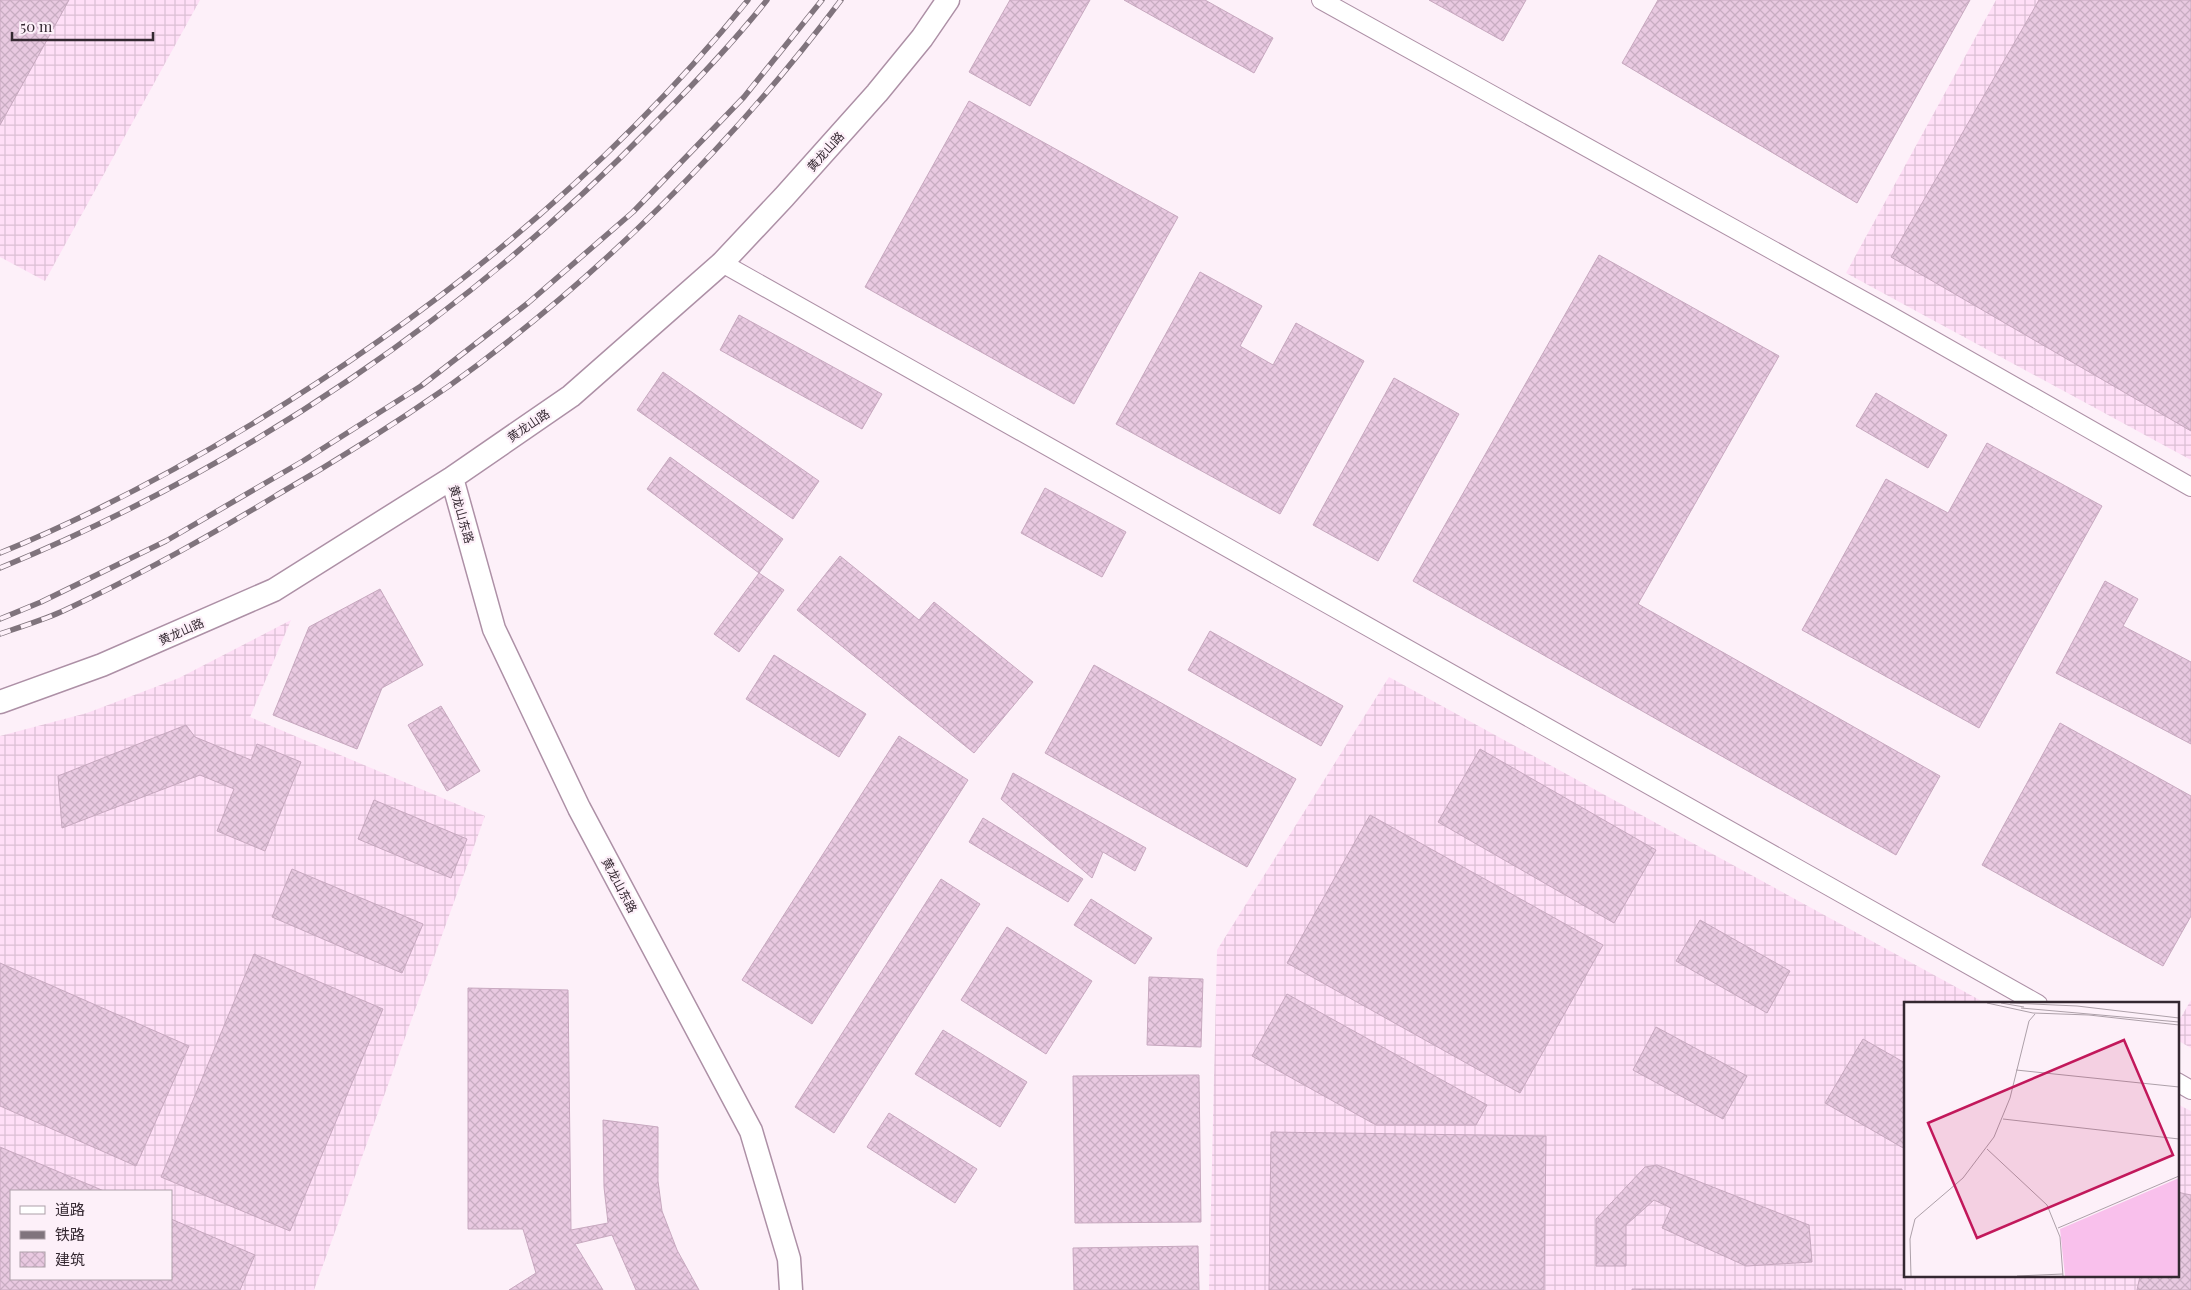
<svg xmlns="http://www.w3.org/2000/svg" width="2191" height="1290" viewBox="0 0 2191 1290" font-family="'Playfair Display','Noto Sans SC',serif">
	<style>
		.industrial { fill: url(#industrial-grid); fill-rule: evenodd }
		.building { fill: url(#building-cross-hatch); stroke: #c7a8bf }
		.lines { fill: none; stroke-linecap: round; stroke-linejoin: round }
		.minor-casing { stroke: #ad90a6; stroke-width: 20 }
		.tertiary-casing { stroke: #ad90a6; stroke-width: 25 }
		.minor { stroke: #fff; stroke-width: 18 }
		.tertiary { stroke: #fff; stroke-width: 22 }
		.rail-casing { stroke: #80747d; stroke-width: 5.5 }
		.rail { stroke: #fdf0f9; stroke-width: 4; stroke-dasharray: 11; stroke-linecap: butt }
		.labels { text-anchor: middle; dominant-baseline: central; stroke-width: 4.5; stroke-linejoin: round; paint-order: stroke }
		.street-label { font-size: 12px; fill: #342831; stroke: #fdf0f9 }
		.inset-road { fill: none; stroke: #ada0a9; stroke-width: 1 }
		.view { fill: #c2185b; fill-opacity: 0.15; stroke: #c2185b; stroke-width: 2.5 }
		.inset-edge { fill: none; stroke: #342831; stroke-width: 2.5 }
	</style>
	<defs>
		<pattern id="industrial-grid" width="8" height="8" patternUnits="userSpaceOnUse" patternTransform="scale(1.25)"><rect width="8" height="8" fill="#ffdff7"/><path d="M0 4h8M4 0v8" fill="none" stroke="#dbbfd4"/></pattern>
		<pattern id="building-cross-hatch" width="8" height="8" patternUnits="userSpaceOnUse" patternTransform="scale(1.25)"><rect width="8" height="8" fill="#e9c9e1"/><path d="M0 0l8 8M0 8l8-8" fill="none" stroke="#c8adc2"/></pattern>
	</defs>
	<rect width="100%" height="100%" fill="#fdf0f9"/>
	<path class="industrial" d="M0 0H200L45 281 0 257Z
		M1996 0H2191V460L1846 273Z
		M291 620 250 717 485 816 314 1290H0V736L87 713 179 678ZM11 1191H171V1279H11Z
		M1389 677 1987 1004H1905V1276H2177V1104L2191 1111V1290H1209L1217 950Z
		M2191 1000V1048L2177 1040V1024Z"/>
	<path class="building" d="M0 0H69L0 125Z
		M1010 0H1090L1030 106 969 72Z
		M1124 0H1205L1273 38 1254 73Z
		M1429 0H1526L1503 41Z
		M1658 0H1970L1857 203 1622 63Z
		M2039 0H2191V431L1891 257Z
		M969 101 1178 217 1074 404 865 287Z
		M1599 255 1779 356 1638 604 1940 776 1896 855 1413 581Z
		M1200 272 1262 306 1240 346 1273 365 1296 323 1364 361 1280 514 1116 424Z
		M739 315 882 394 862 429 720 350Z
		M663 372 819 481 793 519 637 410Z
		M1394 378 1459 414 1378 561 1313 525Z
		M1876 393 1947 435 1928 468 1856 426Z
		M1987 443 2102 506 1979 728 1802 630 1886 479 1948 513Z
		M670 457 783 539 759 573 647 489Z
		M1045 488 1126 532 1102 577 1021 533Z
		M840 556 919 620 934 602 1033 682 974 753 797 610Z
		M759 573 784 590 739 652 714 634Z
		M2105 581 2138 599 2123 626 2191 662V744L2056 673Z
		M380 589 423 665 382 688 357 749 273 715 309 627Z
		M1210 631 1343 706 1321 746 1188 670Z
		M774 655 866 714 839 757 746 699Z
		M1094 665 1296 779 1247 867 1045 753Z
		M441 706 480 771 447 791 408 725Z
		M2060 723 2191 796V916L2163 966 1982 865Z
		M186 725 195 737 251 760 257 744 301 762 265 851 217 831 234 789 200 775 62 828 58 776Z
		M899 736 968 780 812 1024 742 980Z
		M1480 749 1656 850 1614 923 1438 822Z
		M1013 773 1146 848 1135 871 1103 852 1092 878 1001 799Z
		M374 800 467 839 451 878 358 839Z
		M1370 815 1603 945 1520 1093 1287 963Z
		M983 818 1083 879 1068 902 969 842Z
		M292 869 423 924 402 973 272 917Z
		M941 879 980 904 834 1133 795 1107Z
		M1091 899 1152 938 1135 964 1074 925Z
		M1700 920 1790 971 1767 1013 1676 961Z
		M1007 927 1092 981 1046 1054 961 1000Z
		M254 954 383 1009 290 1231 161 1177Z
		M0 963 189 1046 136 1166 0 1106Z
		M1149 977 1203 979 1201 1047 1147 1045Z
		M468 988 568 990 571 1230 608 1223 604 1187 603 1120 658 1127V1181L662 1211 677 1250 699 1290H636L612 1235 575 1244 603 1290H509L536 1273 523 1229H468Z
		M1287 994 1487 1105 1476 1125H1376L1252 1056Z
		M1656 1027 1747 1076 1723 1119 1633 1070Z
		M943 1030 1027 1082 1000 1127 915 1074Z
		M1863 1039 1905 1063V1149L1825 1103Z
		M1199 1075 1201 1222 1075 1223 1073 1076Z
		M889 1113 977 1169 955 1203 867 1147Z
		M1271 1132 1546 1136 1544 1290H1269Z
		M0 1147 104 1191H11V1279H171V1219L255 1255 240 1290H0Z
		M1657 1165 1809 1225 1812 1262 1746 1266 1662 1228 1671 1208 1654 1200 1626 1225V1266H1596V1219L1645 1167Z
		M2177 1192 2191 1195V1290H2137L2140 1276H2177Z
		M1198 1246 1199 1290H1074L1073 1248Z
		M1632 1289H1902V1290H1632Z"/>
	<g class="lines">
		<defs>
			<path id="minor" d="M1321 0 1884 312 2191 487
				M722 263 2038 1004
				M2177 1082 2191 1090"/>
			<path id="tertiary" d="M452 478 494 629 579 808 751 1131 789 1259 791 1290
				M0 702 102 665 274 590 452 478 571 396 722 263 784 197 877 93 922 38 948 0"/>
		</defs>
		<use href="#minor" class="minor-casing"/>
		<use href="#tertiary" class="tertiary-casing"/>
		<use href="#minor" class="minor"/>
		<use href="#tertiary" class="tertiary"/>
		<defs>
			<path id="rail" d="M0 553C88 517 171 473 252 424 439 310 610 170 748 0
				M0 568C245 467 468 315 653 125 693 85 732 44 767 0
				M0 619 41 602 166 541 303 461 421 386 528 303 633 212 744 97 822 0
				M0 634C22 626 44 620 65 610 138 576 208 537 277 495 336 461 393 425 449 386 596 280 732 145 841 0"/>
		</defs>
		<use href="#rail" class="rail-casing"/>
		<use href="#rail" class="rail"/>
	</g>
	<g class="labels">
		<g class="street-label">
			<text transform="translate(825 151) rotate(-48)">黄龙山路</text>
			<text transform="translate(528 425) rotate(-34)">黄龙山路</text>
			<text transform="translate(462 514) rotate(74)">黄龙山东路</text>
			<text transform="translate(181 631) rotate(-24)">黄龙山路</text>
			<text transform="translate(620 885) rotate(62)">黄龙山东路</text>
		</g>
	</g>
	<g transform="translate(1904 1002)">
		<rect width="275" height="275" fill="#fdf0f9"/>
		<path d="M275 176V274H161L156 227Z" fill="#f9c0ec"/>
		<path class="inset-road" d="M83 1 129 11 185 13 275 23M97 1 120 5M106 1 173 4 275 16M117 6 275 20M112 68 275 85M99 117 275 137M83 147 143 203 156 235 159 274M154 226 275 174M7 274 6 237 11 217 59 176 90 135 106 96 125 19 131 12M113 274 159 272"/>
		<path class="view" d="M220 38 269 153 73 236 24 121Z"/>
		<rect width="275" height="275" class="inset-edge"/>
	</g>
	<rect x="10" y="1190" width="162" height="90" fill="#fdf0f9" stroke="#ada0a9"/>
	<rect x="20" y="1206" width="25" height="8" fill="#ffffff" stroke="#ada0a9"/>
	<text x="55" y="1215" font-size="15" fill="#342831">道路</text>
	<rect x="20" y="1231" width="25" height="8" fill="#80747d" stroke="#ada0a9"/>
	<text x="55" y="1240" font-size="15" fill="#342831">铁路</text>
	<rect x="20" y="1252" width="25" height="15" fill="url(#building-cross-hatch)" stroke="#ada0a9"/>
	<text x="55" y="1265" font-size="15" fill="#342831">建筑</text>
	<path d="M12 32v8h141v-8" fill="none" stroke="#342831" stroke-width="2.5"/>
	<text x="20" y="32" font-size="15" fill="#342831" stroke="#fdf0f9" stroke-width="4" paint-order="stroke">50 m</text>
</svg>
